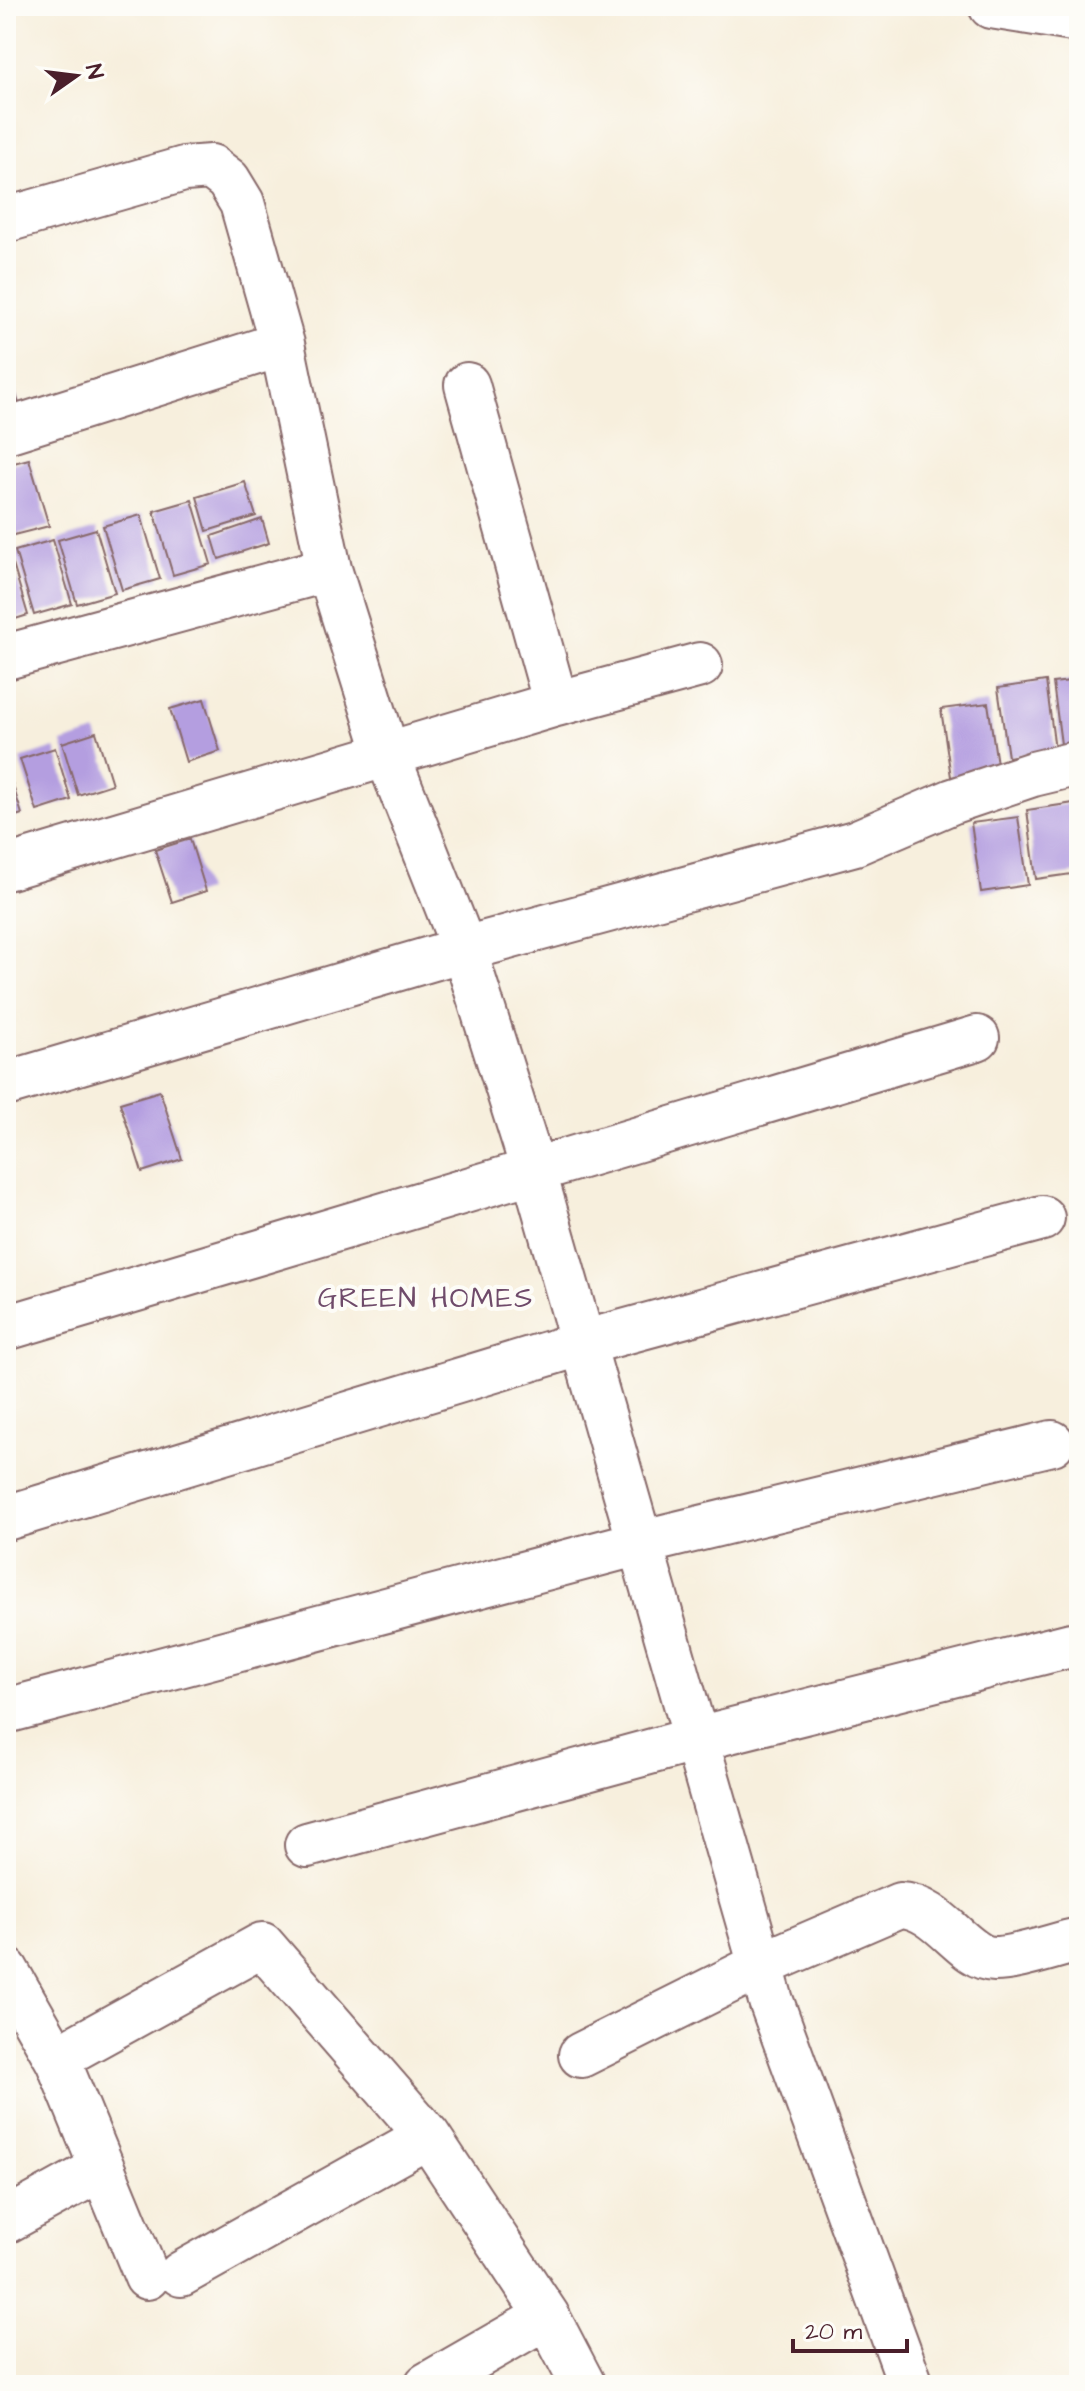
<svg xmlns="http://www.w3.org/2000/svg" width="1085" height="2391" viewBox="0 0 1085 2391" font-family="'Architects Daughter',sans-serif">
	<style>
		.building { fill: #b49ee0 }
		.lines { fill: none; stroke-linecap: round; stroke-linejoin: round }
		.street-casing { stroke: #876869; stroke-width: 48 }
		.street { stroke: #fff; stroke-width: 44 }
		.labels { text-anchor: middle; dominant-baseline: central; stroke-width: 8; stroke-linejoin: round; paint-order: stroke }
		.neighbourhood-label { font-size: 28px; letter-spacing: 2px; fill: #6f4b6a; stroke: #fdfcf7 }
	</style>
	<rect width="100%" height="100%" fill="#fdfcf7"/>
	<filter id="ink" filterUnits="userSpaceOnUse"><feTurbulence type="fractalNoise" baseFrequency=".0125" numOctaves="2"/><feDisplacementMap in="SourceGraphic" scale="16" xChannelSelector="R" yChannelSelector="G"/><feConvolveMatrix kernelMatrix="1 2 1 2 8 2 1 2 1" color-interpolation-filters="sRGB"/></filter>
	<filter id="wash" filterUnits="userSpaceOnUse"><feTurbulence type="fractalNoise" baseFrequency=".006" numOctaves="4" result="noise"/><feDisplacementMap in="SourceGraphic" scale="32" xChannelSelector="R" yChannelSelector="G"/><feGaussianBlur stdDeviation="1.8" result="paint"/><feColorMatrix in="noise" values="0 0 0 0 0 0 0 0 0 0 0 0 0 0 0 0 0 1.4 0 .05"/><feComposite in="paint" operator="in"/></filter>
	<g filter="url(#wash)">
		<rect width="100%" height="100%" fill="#f7efdd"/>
		<g id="blocks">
			<path class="building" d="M6 361 22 414 6 418Z
				M29 459 49 526 6 537V465Z
				M245 482 256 516 207 531 197 497Z
				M192 500 211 564 173 575 154 511Z
				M141 515 160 579 122 590 103 526Z
				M262 519 269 543 219 559 212 536Z
				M96 529 115 593 77 604 58 540Z
				M53 540 72 604 34 615 15 551Z
				M9 551 28 615 6 622V552Z
				M1079 680V750L1062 752 1053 683Z
				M1046 681 1055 750 1008 757 998 688Z
				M204 699 220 751 186 762 170 709Z
				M988 703 998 771 951 777 941 709Z
				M96 732 112 784 78 795 62 743Z
				M55 748 71 800 37 811 20 759Z
				M6 764 22 814 6 819Z
				M1074 803 1079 873 1036 879 1027 810Z
				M1018 817 1028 885 981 892 971 823Z
				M190 839 206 891 172 902 155 850Z
				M6 944 13 964 6 966Z
				M160 1091 182 1159 142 1172 120 1103Z"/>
		</g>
	</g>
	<g filter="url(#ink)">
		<use href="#blocks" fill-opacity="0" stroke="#876869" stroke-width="2"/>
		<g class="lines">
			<defs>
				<path id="street" d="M991 6 1079 20
					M6 220 184 169 211 167 228 180 242 203 282 344 329 569 387 754 464 949 533 1169 771 2001 911 2385
					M467 385 556 704
					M6 431 282 344
					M6 657 329 569
					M6 868 556 704 700 665
					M6 1084 464 949 855 843 953 801 1033 774 1079 763
					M6 1328 977 1038
					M6 1518 583 1343 1042 1218
					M6 1711 639 1543 1052 1443
					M307 1845 697 1739 1071 1645
					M6 1970 58 2061 147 2277
					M77 2047 262 1945 428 2136 547 2316 583 2385
					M581 2055 763 1964 900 1905C940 1906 964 1959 994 1959 1018 1959 1055 1945 1079 1940
					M6 2221 102 2168
					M181 2274 428 2136
					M427 2385 547 2316"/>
			</defs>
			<use href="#street" class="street-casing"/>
			<use href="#street" class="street"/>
		</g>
	</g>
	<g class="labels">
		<g class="neighbourhood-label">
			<text x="426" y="1298">GREEN HOMES</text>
		</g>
	</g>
	<rect width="1085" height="2391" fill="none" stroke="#fdfcf7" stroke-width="32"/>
	<g transform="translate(76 76) rotate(76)" stroke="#fdfcf7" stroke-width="6" paint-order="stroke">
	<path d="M0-6L14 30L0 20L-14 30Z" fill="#4a1f2b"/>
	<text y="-12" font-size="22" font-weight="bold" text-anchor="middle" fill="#4a1f2b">N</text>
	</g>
	<path d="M793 2339v12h114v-12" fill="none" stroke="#4a1f2b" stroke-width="4"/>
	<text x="805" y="2339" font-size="24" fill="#4a1f2b" stroke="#fdfcf7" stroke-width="6" paint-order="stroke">20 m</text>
</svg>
